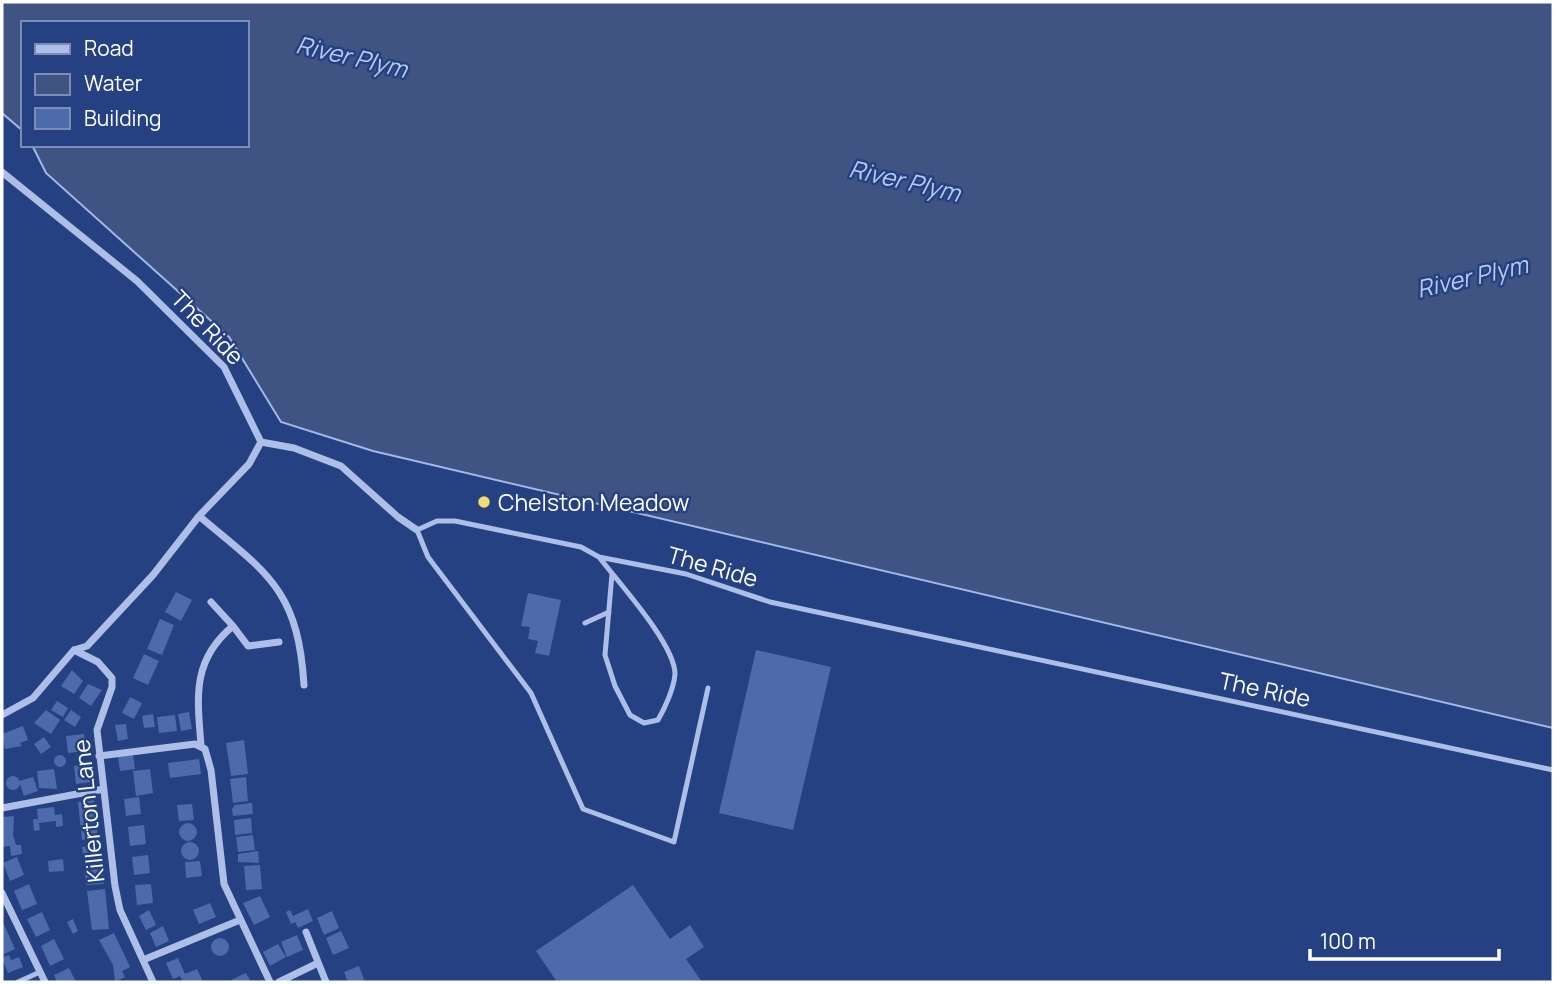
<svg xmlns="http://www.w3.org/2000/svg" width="1555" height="984" viewBox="0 0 1555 984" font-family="Manrope,sans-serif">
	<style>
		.water { fill: #405484; stroke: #a1b8e8; stroke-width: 2 }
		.building { fill: #4d6aab }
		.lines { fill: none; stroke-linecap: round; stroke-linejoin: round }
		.service { stroke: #adbfe7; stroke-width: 5 }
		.minor { stroke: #adbfe7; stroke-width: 7 }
		.poi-dot { fill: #f1dd71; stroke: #254182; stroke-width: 2.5 }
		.labels { text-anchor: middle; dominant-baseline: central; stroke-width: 5; stroke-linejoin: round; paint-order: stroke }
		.street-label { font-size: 23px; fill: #fff; stroke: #254182 }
		.poi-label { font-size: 23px; fill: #fff; stroke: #254182; text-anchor: start }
		.water-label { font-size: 24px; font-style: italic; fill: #b8caef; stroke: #254182 }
	</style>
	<rect width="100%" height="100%" fill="#254182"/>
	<path class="water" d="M2 2H1553V728L373 451 281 422 229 337 46 173 32 145H247V23H23V131L2 113Z"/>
	<path class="building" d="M176 592 192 600 181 621 165 612Z
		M528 593 561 600 549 656 535 653 538 641 528 639 530 627 521 626Z
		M160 619 174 625 162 655 147 649Z
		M756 650 831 667 793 830 719 813Z
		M144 654 159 661 148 685 133 678Z
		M72 670 83 681 74 694 61 686Z
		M88 684 102 690 91 706 79 698Z
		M130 697 142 703 134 719 122 713Z
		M57 701 68 708 63 717 51 710Z
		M46 710 60 720 51 734 34 723Z
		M71 710 81 717 75 727 64 720Z
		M189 712 192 729 181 731 178 714Z
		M153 714 155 727 144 728 142 716Z
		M175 715 177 731 159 733 157 717Z
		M126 724 128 739 118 741 115 725Z
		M23 726 28 740 20 743 22 746 5 749 2 734Z
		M84 734 87 751 68 753 66 736Z
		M44 737 51 747 41 754 34 744Z
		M244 740 248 774 231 776 226 743Z
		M54 761a6 6 0 1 1 12 0a6 6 0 1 1-12 0Z
		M133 755 135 769 120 771 118 757Z
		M199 759 201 774 170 778 168 763Z
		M89 764 91 782 76 784 74 766Z
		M54 769 57 789 39 788 37 771Z
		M150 769 153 793 136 796 133 771Z
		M6 783a7 7 0 1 1 14 0a7 7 0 1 1-14 0Z
		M33 777 38 791 24 796 19 781Z
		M246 777 248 801 233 803 230 779Z
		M139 797 141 814 126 816 124 799Z
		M94 800 98 838 82 840 78 802Z
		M252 803 253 814 233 816 232 809 235 805Z
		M192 804 194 820 179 821 177 805Z
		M54 807 55 815 62 814 63 826 56 827V821L39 823 40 830 34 831 33 819H38L37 809Z
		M14 816 13 835 16 845H21L22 854 11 856 10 846 2 847V817Z
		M251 818 252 833 235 835 234 820Z
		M179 832a9 9 0 1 1 18 0a9 9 0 1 1-18 0Z
		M144 825 146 844 130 846 128 827Z
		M253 835 255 850 238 852 236 837Z
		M181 851a9 9 0 1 1 18 0a9 9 0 1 1-18 0Z
		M100 845 104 884 86 885 82 847Z
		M258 851 259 863 238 862V854Z
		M148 855 150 873 134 875 132 857Z
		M17 857 24 875 10 881 3 863Z
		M63 859 64 871 49 872 48 861Z
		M200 861 202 876 186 878 185 862Z
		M260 865 262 889 246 890 244 866Z
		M29 884 37 904 22 910 14 891Z
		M151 884 153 903 137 905 135 885Z
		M633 885 670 939 690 925 704 947 686 959 702 982H557L536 951Z
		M105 889 109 929 92 930 87 891Z
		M260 896 270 917 254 925 243 903Z
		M210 903 216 917 199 924 193 910Z
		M308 909 313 921 298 928 295 922 291 924 286 912 290 910 293 916Z
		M149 910 156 925 146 930 139 916Z
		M332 911 339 928 324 935 317 918Z
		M42 912 50 930 36 937 27 919Z
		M73 919 78 931 73 934 67 922Z
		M2 920 15 949 2 955Z
		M163 926 169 941 156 947 150 933Z
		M341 931 349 948 333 955 326 938Z
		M114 933 130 967 122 971 125 977 115 982 113 965 99 940Z
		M297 935 303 950 287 957 281 942Z
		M211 947a9 9 0 1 1 18 0a9 9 0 1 1-18 0Z
		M54 939 64 959 50 966 41 946Z
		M278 944 286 957 270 966 263 952Z
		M9 955 11 960 19 957 23 967 8 973 2 958Z
		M178 958 185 974 197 969 203 982H183L180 976 173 979 166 963Z
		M359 966 365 982H348L344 972Z
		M69 968 76 982H57L54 975Z
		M246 973 251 982H232L231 980Z"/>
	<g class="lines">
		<path class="service" d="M599 557C618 582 675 644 675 674 674 688 665 708 658 720L644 723 630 715 615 686 605 655 612 574
			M585 623 609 612
			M708 688 674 842 583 809 531 693 428 557 417 530 437 521H455L581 547 599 557 686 574 770 602 1553 770
			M18 982 40 972"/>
		<path class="minor" d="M2 172 137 281 224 367 261 442
			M261 442 294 448 341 466 398 517 417 530
			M199 516C267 573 298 589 304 685
			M233 626 248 646 279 642
			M74 650 98 662 112 678V687L97 730 115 886 120 910 153 982
			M2 715 33 698 74 650 87 646 153 575 199 516 249 464 261 442
			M201 745C197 696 192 660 233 626L211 602
			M99 756 195 744 205 749 211 770 224 884 270 982
			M2 808 104 789
			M2 893 45 982
			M306 932 326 982
			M143 960 240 920
			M279 982 318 963"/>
	</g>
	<circle class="poi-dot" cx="484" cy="502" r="7"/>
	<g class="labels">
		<g class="street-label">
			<text transform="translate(208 327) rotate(46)">The Ride</text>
			<text transform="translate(713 566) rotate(16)">The Ride</text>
			<text transform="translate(1265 689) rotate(12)">The Ride</text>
			<text transform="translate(88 811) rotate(-96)">Killerton Lane</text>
		</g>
		<g class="poi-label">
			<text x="498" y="502">Chelston Meadow</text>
		</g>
		<g class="water-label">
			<text transform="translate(352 56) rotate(13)">River Plym</text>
			<text transform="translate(905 180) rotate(13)">River Plym</text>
			<text transform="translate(1472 276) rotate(-13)">River Plym</text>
		</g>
	</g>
	<rect width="1555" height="984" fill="none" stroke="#ffffff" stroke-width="7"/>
	<rect x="21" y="21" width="228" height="126" fill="#254182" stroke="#7c8db4" stroke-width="2"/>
	<rect x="35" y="44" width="35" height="10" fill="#adbfe7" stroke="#7c8db4" stroke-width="2"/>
	<text x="84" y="56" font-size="21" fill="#ffffff">Road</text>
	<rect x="35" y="74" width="35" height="21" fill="#405484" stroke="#7c8db4" stroke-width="2"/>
	<text x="84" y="91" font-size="21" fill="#ffffff">Water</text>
	<rect x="35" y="108" width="35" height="21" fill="#4d6aab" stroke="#7c8db4" stroke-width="2"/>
	<text x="84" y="126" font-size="21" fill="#ffffff">Building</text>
	<path d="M1310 949v10h189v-10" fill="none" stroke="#ffffff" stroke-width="3.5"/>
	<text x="1320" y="949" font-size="21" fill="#ffffff" stroke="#254182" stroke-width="5" paint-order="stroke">100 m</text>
</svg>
